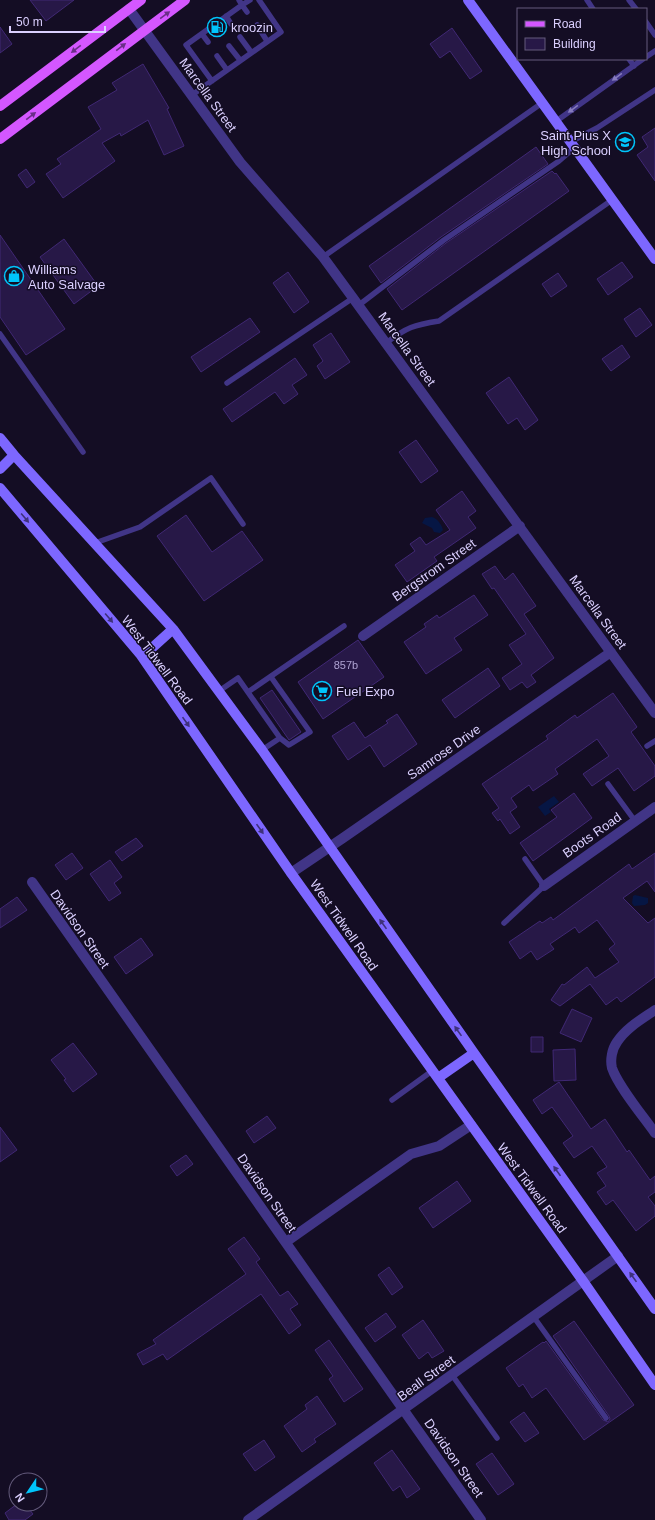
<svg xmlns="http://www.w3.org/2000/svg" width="655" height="1520" viewBox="0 0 655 1520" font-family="Arial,sans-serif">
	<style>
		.water { fill: #061644 }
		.building { fill: #271847; stroke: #402874 }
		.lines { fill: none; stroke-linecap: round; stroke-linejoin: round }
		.lane { stroke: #413587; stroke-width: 5.5 }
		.street { stroke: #413587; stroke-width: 10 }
		.secondary { stroke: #7d67ff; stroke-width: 10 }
		.primary { stroke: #d457ff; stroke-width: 10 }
		.oneway { fill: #6a2e87 }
		.oneway2 { fill: #867bbd }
		.oneway3 { fill: #3e317c }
		.labels { text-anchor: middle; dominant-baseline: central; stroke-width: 3; stroke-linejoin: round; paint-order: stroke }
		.number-label { font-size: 11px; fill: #aea2d1 }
		.poi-label { font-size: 13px; fill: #dbd0ff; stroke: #140d24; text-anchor: start }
		.street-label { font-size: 13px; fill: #dbd0ff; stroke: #140d24 }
	</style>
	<rect width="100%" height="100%" fill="#140d24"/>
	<path class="water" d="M432 517C437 518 442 525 443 530L440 533 434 532 432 528 422 523 425 518Z
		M554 796 559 802 549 809 551 812 545 816 538 807Z
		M635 895 648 898V903L645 905 634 906 632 903 633 896Z"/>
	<path class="building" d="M30 0H74L46 21Z
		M0 27 12 44 0 53Z
		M452 28 482 71 470 79 450 51 440 58 430 44Z
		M143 64 169 108 167 109 184 146 164 155 148 120 121 136 120 133 102 143 115 161 63 198 46 174 61 164 57 159 101 129 88 107 117 90 112 83Z
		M655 128V181L637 155 648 147 642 137Z
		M536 147 548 164 441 237 381 283 369 266Z
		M26 169 35 182 27 188 18 175Z
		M552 171 555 174 556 173 569 191 402 310 387 289 446 243Z
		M0 235 65 329 26 355 0 317Z
		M64 239 98 286 74 304 40 257Z
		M622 262 633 277 608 295 597 279Z
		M288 272 309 302 294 313 273 283Z
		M558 273 567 286 551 297 542 284Z
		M640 308 652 325 636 337 624 319Z
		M250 318 260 332 201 372 191 357Z
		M331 333 350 362 325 379 317 366 323 361 313 345Z
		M622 345 630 357 611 371 602 359Z
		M295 358 307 375 292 385 298 394 284 404 275 392 232 422 223 409Z
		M509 377 538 420 525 430 517 418 508 424 486 393Z
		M416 440 438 471 421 483 399 452Z
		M462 491 476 511 468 517 476 528 434 557 437 561 407 582 395 565 415 551 410 544 420 537 426 545 450 530 436 510Z
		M186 515 212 552 242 531 263 560 204 601 157 536Z
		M495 566 505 580 513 573 536 606 524 614 554 658 531 675 536 682 527 688 522 682 510 690 502 678 522 664 509 645 526 634 494 588 492 589 482 574Z
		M474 595 488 615 454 638 462 650 426 674 404 642 426 627 424 624 437 615 439 618Z
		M358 640 384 677 323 719 298 682Z
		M488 668 500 686 455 718 442 700Z
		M272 690 301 732 289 740 260 698Z
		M613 693 637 727 631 732 655 766V776L634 791 618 768 592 786 583 774 609 756 597 739 555 769 558 774 533 791 529 785 511 798 517 807 510 812 520 827 510 834 500 819 498 821 492 813 499 808 482 784 548 739 546 736 575 715 577 718Z
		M397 714 417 744 384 767 370 745 348 760 332 736 354 722 365 738 388 723 386 721Z
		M574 793 592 818 533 861 520 843 557 817 551 810Z
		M136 838 143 846 122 861 115 852Z
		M72 853 83 868 66 880 55 865Z
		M655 853V892L647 881 623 898 648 923 655 918V977L621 1002 617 997 606 1005 590 984 560 1006 551 1000 562 984 564 985 587 967 595 978 619 962 609 949 615 944 597 920 579 933 575 927 550 944 554 949 537 960 531 951 520 959 509 942 540 921 542 923 551 917 553 920 629 864 632 869Z
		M110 860 122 877 114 883 121 893 109 901 90 874Z
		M17 897 27 910 0 928V909Z
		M141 938 153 955 126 974 114 957Z
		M572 1009 592 1018 581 1042 560 1033Z
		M531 1037H543V1052H531Z
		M73 1043 97 1074 73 1092 64 1080 66 1079 51 1060Z
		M575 1049 576 1080 554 1081 553 1050Z
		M559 1082 591 1129 605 1119 627 1152 629 1150 650 1180 655 1176V1192L648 1197 655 1206V1216L636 1231 613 1200 606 1205 597 1192 606 1186 597 1173 607 1167 592 1146 574 1158 563 1143 573 1136 552 1107 542 1114 533 1100Z
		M267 1116 276 1128 254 1143 246 1131Z
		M0 1127 17 1150 0 1162Z
		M186 1155 193 1164 177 1176 170 1166Z
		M457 1181 471 1201 433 1228 419 1208Z
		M244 1237 260 1259 256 1262 280 1296 288 1291 298 1304 290 1309 301 1325 289 1334 261 1294 167 1360 163 1354 143 1365 137 1354 156 1344 153 1340 246 1274 228 1249Z
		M389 1267 403 1287 392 1295 378 1275Z
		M386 1313 396 1327 375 1342 365 1328Z
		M423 1320 444 1351 432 1358 428 1352 419 1359 402 1335Z
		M574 1321 634 1405 584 1440 546 1388 532 1398 523 1384 519 1387 506 1368 543 1342 544 1343 546 1341 603 1420 608 1422 610 1419 609 1416 553 1336Z
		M329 1340 363 1389 344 1402 329 1379 333 1376 315 1350Z
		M317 1396 336 1424 314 1439 316 1442 302 1452 284 1426 307 1409 305 1405Z
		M524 1412 539 1433 525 1442 510 1422Z
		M264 1440 275 1457 255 1471 243 1454Z
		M392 1450 420 1489 407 1498 400 1486 393 1491 374 1463Z
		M492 1453 514 1484 498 1495 476 1464Z
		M17 1504H25L33 1514 25 1520H9L5 1513Z"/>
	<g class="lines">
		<path class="lane" d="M587 0 593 9
			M629 0 636 9
			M247 12 242 5 250 0
			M226 16 231 24
			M646 22 655 35
			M214 25 220 33
			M257 25 267 41
			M202 34 208 42
			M240 37 251 52
			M229 46 240 60
			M217 56 227 70
			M646 57 655 51
			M629 59 634 66
			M212 81 186 45 242 5 239 0
			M192 95 281 32 259 0
			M555 122 643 59
			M570 142 597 128 655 90
			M323 257 542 103
			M359 305 444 240 559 161 574 148
			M0 334 83 452
			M386 343C407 327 414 325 439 321L612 200
			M227 383 353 298
			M95 543 140 527 211 478 243 524
			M271 677 310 732 289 745 280 738
			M219 691 238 678 280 738 262 750
			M248 692 344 626
			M647 746 655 741
			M608 784 635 821
			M504 923 544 886 525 859
			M392 1100 432 1071
			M533 1316 606 1418
			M452 1375 497 1438"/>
		<path class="street" d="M129 9 240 162 323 257 353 298 655 713
			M363 636 520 526
			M291 873 343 838 611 652
			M32 882 481 1520
			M544 886 655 807
			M655 1010C642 1019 626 1028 617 1042 612 1049 610 1060 612 1068 618 1086 643 1116 655 1133
			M286 1242 411 1154 439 1146 471 1125
			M248 1520 618 1256"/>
		<path class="secondary" d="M468 0 655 259
			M0 438 14 455 173 629 262 750 474 1053 655 1309
			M0 469 14 455
			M0 488 140 654 291 873 583 1281 655 1385
			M142 657 173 629
			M438 1078 474 1053"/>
		<path class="primary" d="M0 106 141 0
			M0 139 185 0"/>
	</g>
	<defs><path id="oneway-solid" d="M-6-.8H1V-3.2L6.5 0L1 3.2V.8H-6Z"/></defs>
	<g class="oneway">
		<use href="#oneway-solid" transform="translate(165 15) rotate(-36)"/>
		<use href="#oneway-solid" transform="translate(121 47) rotate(-37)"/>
		<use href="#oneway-solid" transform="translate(76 49) rotate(143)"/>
		<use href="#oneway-solid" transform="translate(31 116) rotate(-37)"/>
	</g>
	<g class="oneway2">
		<use href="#oneway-solid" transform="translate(617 77) rotate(144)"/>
		<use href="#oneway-solid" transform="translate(573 109) rotate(144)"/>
	</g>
	<g class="oneway3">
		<use href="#oneway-solid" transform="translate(25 518) rotate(50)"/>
		<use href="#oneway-solid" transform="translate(109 618) rotate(50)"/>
		<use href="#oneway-solid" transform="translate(186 722) rotate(55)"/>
		<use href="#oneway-solid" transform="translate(260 829) rotate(55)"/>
		<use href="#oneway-solid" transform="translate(383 924) rotate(-125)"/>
		<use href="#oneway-solid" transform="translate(458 1031) rotate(-125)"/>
		<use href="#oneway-solid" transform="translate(557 1171) rotate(-125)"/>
		<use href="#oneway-solid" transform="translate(633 1277) rotate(-125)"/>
	</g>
	<defs>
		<symbol id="fuel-ring" viewBox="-11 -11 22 22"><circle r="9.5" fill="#140d24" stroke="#00c5fb" stroke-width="1.5"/><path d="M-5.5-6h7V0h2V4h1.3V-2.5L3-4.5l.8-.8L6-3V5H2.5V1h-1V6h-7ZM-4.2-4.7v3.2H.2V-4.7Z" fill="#00c5fb"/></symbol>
		<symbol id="school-ring" viewBox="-11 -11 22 22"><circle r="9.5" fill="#140d24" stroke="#00c5fb" stroke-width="1.5"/><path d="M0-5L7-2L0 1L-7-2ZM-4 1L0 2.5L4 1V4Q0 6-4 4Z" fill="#00c5fb"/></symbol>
		<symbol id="shop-ring" viewBox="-11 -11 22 22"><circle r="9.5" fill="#140d24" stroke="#00c5fb" stroke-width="1.5"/><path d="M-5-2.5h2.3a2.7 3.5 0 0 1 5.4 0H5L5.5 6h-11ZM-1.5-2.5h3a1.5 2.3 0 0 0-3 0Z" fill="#00c5fb"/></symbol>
		<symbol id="supermarket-ring" viewBox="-11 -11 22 22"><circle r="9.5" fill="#140d24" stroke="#00c5fb" stroke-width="1.5"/><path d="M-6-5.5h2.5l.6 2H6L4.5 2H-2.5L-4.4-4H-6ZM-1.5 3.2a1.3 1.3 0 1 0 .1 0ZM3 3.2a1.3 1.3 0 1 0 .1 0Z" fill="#00c5fb"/></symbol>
	</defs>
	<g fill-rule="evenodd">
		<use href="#fuel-ring" x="206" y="16" width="22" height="22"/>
		<use href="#school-ring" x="614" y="131" width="22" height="22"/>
		<use href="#shop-ring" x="3" y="265" width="22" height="22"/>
		<use href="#supermarket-ring" x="311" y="680" width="22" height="22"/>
	</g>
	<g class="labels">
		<g class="number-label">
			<text x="346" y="665">857b</text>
		</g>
		<g class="poi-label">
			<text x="231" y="27">kroozin</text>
			<text x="611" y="135" text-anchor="end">Saint Pius X<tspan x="611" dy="15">High School</tspan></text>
			<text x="28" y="269">Williams<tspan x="28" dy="15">Auto Salvage</tspan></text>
			<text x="336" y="691">Fuel Expo</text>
		</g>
		<g class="street-label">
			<text transform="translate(208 95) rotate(54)">Marcella Street</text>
			<text transform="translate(407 349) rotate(54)">Marcella Street</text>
			<text transform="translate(434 570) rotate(-35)">Bergstrom Street</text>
			<text transform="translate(598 612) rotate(54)">Marcella Street</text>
			<text transform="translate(157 660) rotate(53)">West Tidwell Road</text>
			<text transform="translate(444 752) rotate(-35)">Samrose Drive</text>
			<text transform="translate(592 835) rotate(-35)">Boots Road</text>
			<text transform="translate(344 925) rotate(55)">West Tidwell Road</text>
			<text transform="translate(80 929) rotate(55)">Davidson Street</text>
			<text transform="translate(532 1188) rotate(54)">West Tidwell Road</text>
			<text transform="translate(267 1193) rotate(55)">Davidson Street</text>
			<text transform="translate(426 1378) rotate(-36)">Beall Street</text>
			<text transform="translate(454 1458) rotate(55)">Davidson Street</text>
		</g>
	</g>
	<rect x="517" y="8" width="130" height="52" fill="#140d24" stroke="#645b7c"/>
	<rect x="525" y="21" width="20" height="6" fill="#d457ff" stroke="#645b7c"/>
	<text x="553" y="28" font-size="12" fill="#dbd0ff">Road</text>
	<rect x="525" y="38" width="20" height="12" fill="#271847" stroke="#645b7c"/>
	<text x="553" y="48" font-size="12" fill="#dbd0ff">Building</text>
	<g transform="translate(28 1492) rotate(235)"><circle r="19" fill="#140d24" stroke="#645b7c"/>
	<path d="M0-3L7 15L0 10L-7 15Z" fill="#00c5fb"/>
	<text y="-6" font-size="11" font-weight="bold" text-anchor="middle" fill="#dbd0ff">N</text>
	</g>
	<path d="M10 26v6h95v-6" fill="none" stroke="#dbd0ff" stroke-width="2"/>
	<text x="16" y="26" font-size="12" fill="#dbd0ff" stroke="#140d24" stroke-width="3" paint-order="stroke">50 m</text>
</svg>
